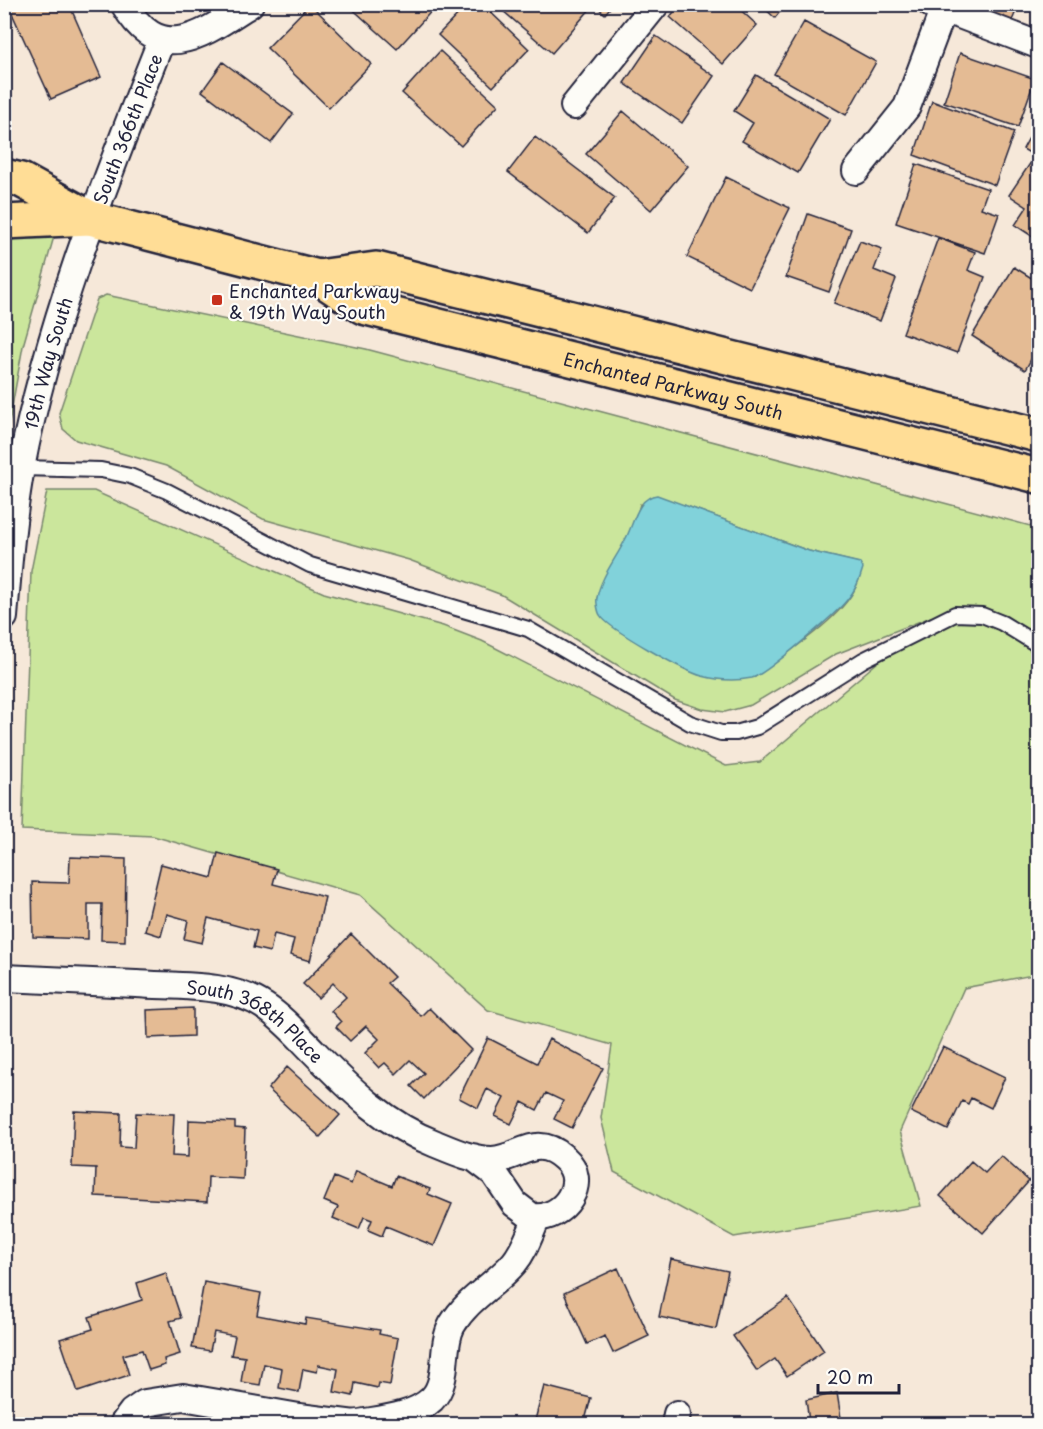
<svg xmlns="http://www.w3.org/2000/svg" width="1043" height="1429" viewBox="0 0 1043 1429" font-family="'Playpen Sans',sans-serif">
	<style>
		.green { fill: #cbe69c; stroke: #76846c; stroke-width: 1.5; fill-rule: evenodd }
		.water { fill: #81d2da; stroke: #5b8c9a; stroke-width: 1.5 }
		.building { fill: #e4bb94; stroke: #22223b; stroke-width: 1.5 }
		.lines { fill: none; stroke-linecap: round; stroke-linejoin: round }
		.lane-casing { stroke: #22223b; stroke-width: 18 }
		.street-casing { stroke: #22223b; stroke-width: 30 }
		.primary-casing { stroke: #22223b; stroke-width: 38 }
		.lane { stroke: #fdfcf7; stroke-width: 14 }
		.street { stroke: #fdfcf7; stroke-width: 26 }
		.primary { stroke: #ffdd96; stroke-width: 33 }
		.poi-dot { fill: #c8321e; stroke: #fdfcf7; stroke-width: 2 }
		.labels { text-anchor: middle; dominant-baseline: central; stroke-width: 4.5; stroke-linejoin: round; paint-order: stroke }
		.street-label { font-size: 18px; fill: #22223b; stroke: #fdfcf7 }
		.poi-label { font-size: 18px; fill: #22223b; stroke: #fdfcf7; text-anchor: start }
	</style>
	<rect width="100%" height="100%" fill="#f6e8d9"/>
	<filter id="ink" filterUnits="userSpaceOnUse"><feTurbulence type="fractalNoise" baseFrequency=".0167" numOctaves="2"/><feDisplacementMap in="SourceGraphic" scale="12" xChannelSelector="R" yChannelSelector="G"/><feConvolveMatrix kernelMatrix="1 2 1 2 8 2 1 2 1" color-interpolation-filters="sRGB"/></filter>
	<g filter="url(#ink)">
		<path class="green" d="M5 221 55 233 23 346 5 445Z
			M106 295 366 349 1038 528V974L964 988 900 1131 921 1206 734 1237 614 1172 601 1118 612 1045 488 1010 360 895 153 836 22 830 31 571 47 491H94L324 593 443 626 482 641 726 766 760 762 931 617 836 654 751 705 725 712 702 709 675 700 502 595 409 560 263 519 166 466 76 440 63 429 59 413 97 299ZM640 504 684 505 809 551 859 563C859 569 860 576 858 582 846 617 784 654 755 677L597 598 636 519Z"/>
		<path class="water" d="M657 495 809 551 860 563 863 568C860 579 855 591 847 600 836 614 765 675 752 678 736 681 717 680 702 676 686 672 608 629 600 615 598 612 596 601 597 598 600 578 617 557 625 540 634 524 637 497 657 495Z"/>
		<path class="building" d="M21 4H69L101 77 51 99 10 9Z
			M310 4 371 64 329 108 267 48Z
			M347 4H434L436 6 397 49Z
			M468 4H482L529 49 493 87 438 35Z
			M495 4H586L591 8 552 53Z
			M594 4H613L605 14Z
			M680 4H734L757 25 723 64 670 17Z
			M760 4H786L775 18Z
			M975 4H1019L1011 23Z
			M804 22 876 62 846 115 774 74Z
			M656 36 714 76 682 123 624 83Z
			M440 51 498 105 461 146 402 93Z
			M960 53 1035 79 1018 127 944 102Z
			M223 62 293 114 271 143 202 91Z
			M756 75 830 119 798 173 742 141 753 123 734 111Z
			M932 101 1014 132 995 185 914 155Z
			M623 111 688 166 651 210 586 154Z
			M1038 121V158L1023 149Z
			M535 137 615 198 588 233 508 172Z
			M1033 159 1038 163V240L1015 225 1027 207 1009 195Z
			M916 164 988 189 981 208 999 214 985 253 896 223Z
			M726 177 790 208 750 288 687 257Z
			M808 214 851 229 829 292 786 277Z
			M938 238 975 252 968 270 985 277 957 353 903 333Z
			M860 241 882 249 874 270 896 279 880 321 834 303Z
			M1014 267 1038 282V347L1025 370 972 336Z
			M218 853 277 869 273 884 325 897 310 961 290 955 294 939 274 934 270 952 253 948 257 931 208 918 202 943 184 939 188 920 167 914 161 936 145 931 161 864 212 878Z
			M70 857 126 859 125 941 101 940 102 904H88V939L33 937 32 882 69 883Z
			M351 934 394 977 387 983 421 1016 429 1008 471 1050 424 1099 411 1086 424 1073 410 1060 396 1074 385 1063 379 1068 365 1053 379 1039 366 1026 350 1041 336 1027 341 1022 331 1011 346 997 333 983 318 998 303 984Z
			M193 1008V1036L148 1038 147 1010Z
			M488 1038 537 1063 549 1039 603 1068 572 1128 554 1119 563 1101 546 1093 537 1110 522 1102 511 1124 495 1116 504 1098 487 1089 478 1108 459 1098Z
			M943 1047 1005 1077 991 1108 971 1098 968 1104 962 1101 948 1130 911 1112Z
			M287 1067 340 1115 320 1137 268 1089Z
			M74 1111 121 1113 120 1147 134 1148 136 1113 174 1114 172 1156 188 1157 189 1120 235 1122V1128L245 1129 243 1179 208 1177 207 1202 95 1196 96 1168 72 1167Z
			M1001 1156 1029 1181 983 1233 940 1196 971 1161 985 1173Z
			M356 1171 392 1186 396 1176 430 1189 428 1194 452 1204 434 1246 386 1226 382 1236 368 1230 372 1220 364 1217 359 1229 333 1218 338 1207 324 1201 334 1177 351 1184Z
			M671 1259 728 1271 716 1329 659 1317Z
			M618 1268 649 1336 613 1353 605 1336 587 1344 564 1293Z
			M166 1273 181 1318 170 1321 180 1354 164 1359 165 1365 149 1370 142 1350 123 1355 129 1375 78 1392 60 1339 93 1329 89 1317 142 1300 137 1283Z
			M204 1282 261 1293 257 1315 305 1324 306 1318 380 1330 379 1334 398 1338 390 1385 379 1383 378 1388 355 1383 353 1396 334 1392 338 1369 318 1365 317 1372 303 1369 299 1392 279 1388 282 1368 264 1364 260 1385 241 1382 245 1357 231 1355 235 1336 214 1332 210 1351 192 1348Z
			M788 1298 824 1351 787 1376 775 1359 757 1371 733 1336Z
			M544 1386 591 1398 584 1424H534Z
			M837 1393 842 1424H807L809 1421 806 1400Z
			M155 1416 219 1418 218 1424H155Z"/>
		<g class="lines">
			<defs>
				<path id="lane" d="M21 468 101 470 130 476 167 491 310 565 528 629 690 723 721 733H736L757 727 863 660 955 614 982 615 1002 623 1038 645"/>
				<g id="street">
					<path d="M124 4C161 68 203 34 250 4"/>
					<path d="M931 4 1038 45"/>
					<path d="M574 106 656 4"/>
					<path d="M856 171 907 107 943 11"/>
					<path id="s1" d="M4 617C8 568 12 517 21 468 49 320 106 180 161 41"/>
					<path id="s2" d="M4 978C48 980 92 982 136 984 177 987 228 982 264 1006 283 1018 298 1036 314 1052 350 1089 386 1125 436 1144 453 1151 473 1160 492 1160 520 1159 535 1132 564 1158 591 1181 564 1221 532 1217L515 1204 494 1173 473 1157"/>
					<path d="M123 1424 132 1412 145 1403 183 1397 299 1417 355 1424"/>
					<path d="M354 1424C379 1419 412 1418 432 1399 450 1381 440 1347 452 1325 468 1298 495 1285 514 1263 525 1250 530 1233 537 1218"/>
					<path d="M675 1424 677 1414"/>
				</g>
				<g id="primary">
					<path id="s3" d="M4 176 21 180 90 218 318 277 363 307 1038 476"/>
					<path d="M4 222 90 218"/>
					<path d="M318 277 376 269 1038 435"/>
				</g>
			</defs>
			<use href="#lane" class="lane-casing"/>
			<use href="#street" class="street-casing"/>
			<use href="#primary" class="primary-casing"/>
			<use href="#lane" class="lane"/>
			<use href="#street" class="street"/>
			<use href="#primary" class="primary"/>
		</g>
	</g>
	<rect class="poi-dot" x="211" y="294" width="12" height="12" rx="3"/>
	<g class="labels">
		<g class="street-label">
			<text stroke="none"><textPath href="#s1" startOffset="506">South 366th Place</textPath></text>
			<text stroke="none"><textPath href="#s1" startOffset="258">19th Way South</textPath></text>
			<text stroke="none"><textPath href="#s3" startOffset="706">Enchanted Parkway South</textPath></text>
			<text stroke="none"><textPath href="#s2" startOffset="262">South 368th Place</textPath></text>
		</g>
		<g class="poi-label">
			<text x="229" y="290">Enchanted Parkway<tspan x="229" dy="21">&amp; 19th Way South</tspan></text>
		</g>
	</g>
	<rect width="1043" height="1429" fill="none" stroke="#fdfcf7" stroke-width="24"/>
	<rect x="12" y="12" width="1019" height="1405" fill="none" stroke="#22223b" stroke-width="2" filter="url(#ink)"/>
	<path d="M818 1384v9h81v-9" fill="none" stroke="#22223b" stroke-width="3"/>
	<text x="827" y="1384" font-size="18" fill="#22223b" stroke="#fdfcf7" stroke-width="4.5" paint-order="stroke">20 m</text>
</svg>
